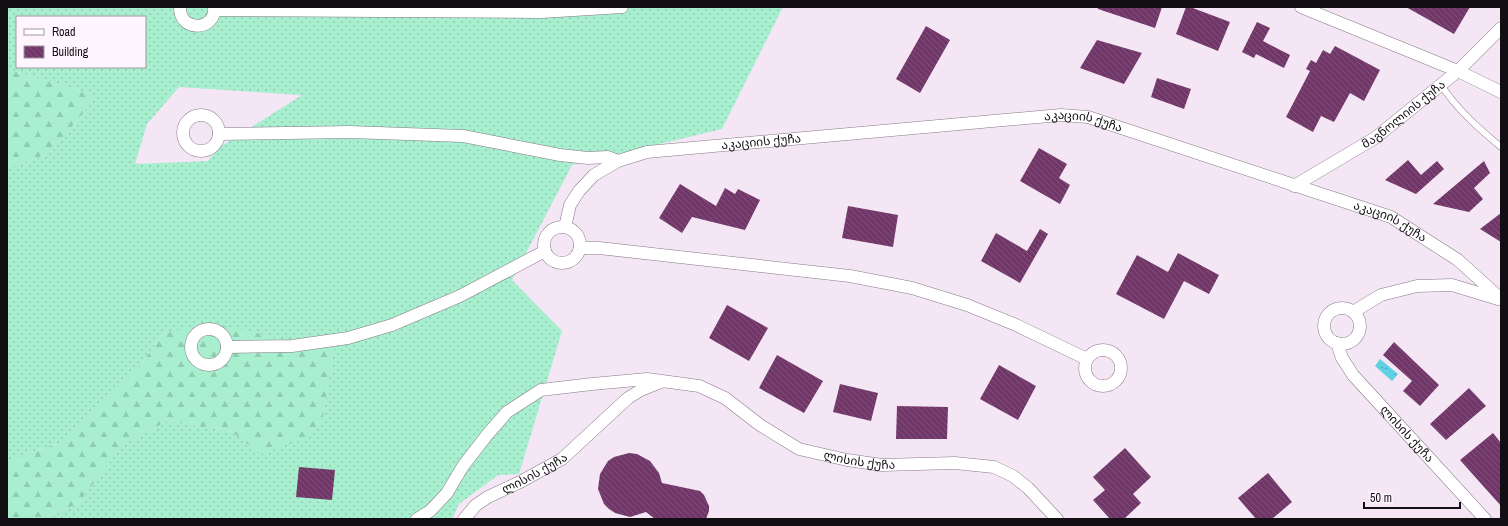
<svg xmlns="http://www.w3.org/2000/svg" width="1508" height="526" viewBox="0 0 1508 526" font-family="'Archivo Narrow','Noto Sans Georgian',sans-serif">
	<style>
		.grass { fill: url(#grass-dots); fill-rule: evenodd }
		.forest { fill: url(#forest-firs) }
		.water { fill: url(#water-ripples) }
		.building { fill: url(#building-back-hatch) }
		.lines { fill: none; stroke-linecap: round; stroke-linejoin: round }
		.service-casing { stroke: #867987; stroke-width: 7 }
		.minor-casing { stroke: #867987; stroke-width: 13 }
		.service { stroke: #fff; stroke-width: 6 }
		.minor { stroke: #fff; stroke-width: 12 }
		.labels { text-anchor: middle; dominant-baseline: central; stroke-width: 4; stroke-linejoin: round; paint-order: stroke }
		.street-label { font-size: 12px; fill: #120e13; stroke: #fef5fe }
	</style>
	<defs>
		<pattern id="grass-dots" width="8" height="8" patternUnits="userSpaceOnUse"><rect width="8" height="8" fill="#a7efce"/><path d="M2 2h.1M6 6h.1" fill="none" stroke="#8fccb0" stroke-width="1.8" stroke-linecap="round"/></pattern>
		<pattern id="forest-firs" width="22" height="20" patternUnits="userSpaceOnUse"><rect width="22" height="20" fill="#a7efce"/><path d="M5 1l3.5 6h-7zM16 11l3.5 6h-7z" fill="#8fccb0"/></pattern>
		<pattern id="water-ripples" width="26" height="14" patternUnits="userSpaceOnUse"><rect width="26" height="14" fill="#5ed1e3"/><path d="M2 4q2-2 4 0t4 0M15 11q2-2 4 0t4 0" fill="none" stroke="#51b2c2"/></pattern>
		<pattern id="building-back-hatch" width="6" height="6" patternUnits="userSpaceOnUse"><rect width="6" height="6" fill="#723769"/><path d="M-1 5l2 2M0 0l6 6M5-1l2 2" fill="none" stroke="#805179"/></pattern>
	</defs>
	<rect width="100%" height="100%" fill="#f4e6f5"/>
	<path class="grass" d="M7 7H783L722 129 572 165 512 280 562 331 519 474 498 475 459 504 452 519H40L78 504 122 445 167 421 232 432 260 454 323 417 334 345 281 342 266 335 165 332 137 369 98 404 59 443 7 460V168L50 153 97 96 7 69ZM17 17H145V67H17ZM179 87 302 95 217 149 208 161 135 164 147 124Z"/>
	<path class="forest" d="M7 69 97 96 50 153 7 168Z
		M219 325 266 335 281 342 334 347 323 417 310 437 260 454 232 432 167 421 122 445 78 504 40 519H7V460L59 443 98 404 137 369 165 332Z"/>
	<path class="water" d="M1380 359 1398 374 1392 381 1375 366Z"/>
	<path class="building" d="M1098 7H1162L1155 28 1098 9Z
		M1186 7H1190L1230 22 1218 51 1176 34Z
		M1406 7H1470L1454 34Z
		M1257 22 1270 28 1263 41 1290 55 1284 68 1256 54 1254 58 1242 52Z
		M926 26 950 40 920 93 896 79Z
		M1097 40 1142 53 1124 84 1080 68Z
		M1335 46 1380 70 1364 101 1350 93 1334 122 1321 116 1313 132 1286 117 1310 71 1306 69 1311 60 1316 63 1323 50 1330 54Z
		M1157 78 1191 89 1184 109 1151 97Z
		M1039 148 1067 164 1059 178 1070 185 1060 204 1020 181Z
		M1408 160 1421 175 1437 161 1444 169 1416 194 1385 180Z
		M1484 161 1490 173 1474 188 1483 199 1469 212 1433 204Z
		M680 184 716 206 725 188 735 194 738 189 760 200 745 230 692 217 682 233 659 218Z
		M848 206 898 215 893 247 842 238Z
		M1501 213V242L1480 229Z
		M1040 229 1048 234 1020 283 981 261 996 233 1027 251Z
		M1178 253 1219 275 1209 294 1184 281 1164 319 1116 294 1137 255 1168 272Z
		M727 305 768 328 749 361 709 338Z
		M1394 342 1439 385 1420 406 1403 391 1412 381 1383 355Z
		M777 355 823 381 804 413 759 388Z
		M999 365 1036 386 1018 420 980 399Z
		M840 384 878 393 871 421 833 412Z
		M1469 388 1486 406 1446 440 1430 424Z
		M897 406 948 407 947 439H896Z
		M1493 433 1501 443V506L1460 460Z
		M1125 448 1151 477 1133 494 1141 503 1124 519H1110L1093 500 1105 490 1093 477Z
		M629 453 637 454 650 461 659 473 662 483 700 491 704 495 709 506V511L706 519H655L646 512 630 517 615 513 609 509 604 504 598 489 600 474 608 461 614 457Z
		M299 467 335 470 332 500 296 497Z
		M1268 473 1292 502 1272 519H1256L1238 498Z"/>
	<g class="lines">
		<defs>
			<path id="service" d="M1441 85C1457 109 1478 128 1501 147"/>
			<g id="minor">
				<path d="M180 7C179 33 217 31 214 7"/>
				<path d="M1301 7 1458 71 1501 92"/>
				<path d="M215 10 542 12 622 7"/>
				<circle cx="201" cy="133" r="18"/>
				<path d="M219 134 350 132 463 136 560 155 588 158 608 157 618 161"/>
				<path id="s1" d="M1294 186 1375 138 1458 71 1501 28"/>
				<circle cx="562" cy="245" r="18"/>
				<path id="s2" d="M565 227 570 205 579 191 594 175 618 161 647 152 1061 115 1088 117 1391 217 1458 260 1501 299"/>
				<path d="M580 248H599L850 276 912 288 967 305 1016 325 1087 359"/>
				<circle cx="1342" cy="326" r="18"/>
				<path d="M1353 312 1381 295 1417 286 1452 285 1498 299"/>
				<circle cx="209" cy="347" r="18"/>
				<path id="s3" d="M1337 343 1342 358 1353 375 1485 519"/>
				<path d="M227 347 292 346 348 338 392 325 460 296 545 251"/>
				<circle cx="1103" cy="368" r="18"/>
				<path id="s4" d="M417 519 430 511 447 493 463 466 487 435 507 412 541 390 592 384 647 379 699 386 725 398 760 425 799 449 847 460 882 465 955 463 994 467 1013 476 1028 488 1057 519"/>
				<path id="s5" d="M464 519 476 505 488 497 520 482 562 459 628 398 641 390 661 382"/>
			</g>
		</defs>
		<use href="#service" class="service-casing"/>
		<use href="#minor" class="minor-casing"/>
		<use href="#service" class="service"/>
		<use href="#minor" class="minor"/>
	</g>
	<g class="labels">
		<g class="street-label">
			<text stroke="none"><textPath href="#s1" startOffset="131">მაგნოლიის ქუჩა</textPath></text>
			<text stroke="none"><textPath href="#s2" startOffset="558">აკაციის ქუჩა</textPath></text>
			<text stroke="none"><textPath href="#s2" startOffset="234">აკაციის ქუჩა</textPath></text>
			<text stroke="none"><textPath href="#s2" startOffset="882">აკაციის ქუჩა</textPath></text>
			<text stroke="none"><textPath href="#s3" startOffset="116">ლისის ქუჩა</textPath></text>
			<text stroke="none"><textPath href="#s4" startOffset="521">ლისის ქუჩა</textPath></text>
			<text stroke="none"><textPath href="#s5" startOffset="85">ლისის ქუჩა</textPath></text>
		</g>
	</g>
	<rect width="1508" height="526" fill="none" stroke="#120e13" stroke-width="16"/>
	<rect x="16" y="16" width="130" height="52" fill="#fef5fe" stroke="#a099a0"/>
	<rect x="24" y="29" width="20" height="6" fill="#ffffff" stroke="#a099a0"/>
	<text x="52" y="36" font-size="12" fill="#120e13">Road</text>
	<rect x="24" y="46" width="20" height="12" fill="url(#building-back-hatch)" stroke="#a099a0"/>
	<text x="52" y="56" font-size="12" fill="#120e13">Building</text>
	<path d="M1364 502v6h96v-6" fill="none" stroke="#120e13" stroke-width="2"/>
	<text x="1370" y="502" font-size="12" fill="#120e13" stroke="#fef5fe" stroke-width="3" paint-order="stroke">50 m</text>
</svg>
